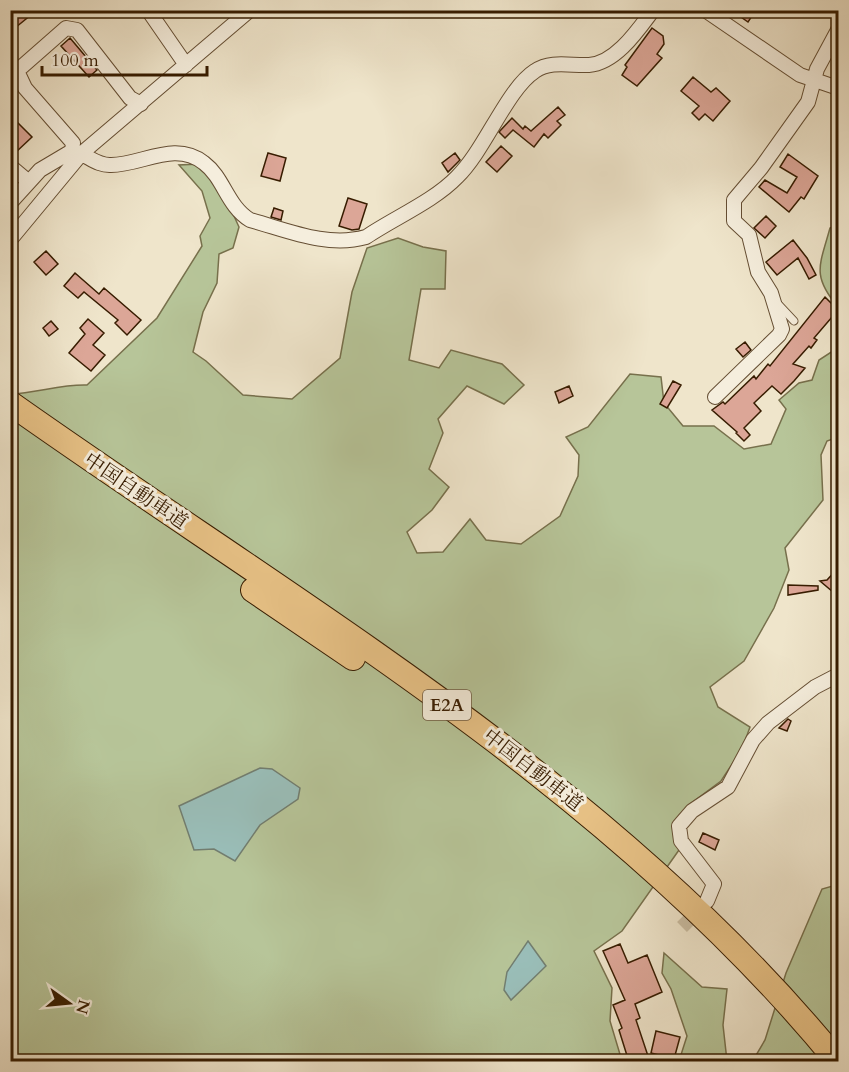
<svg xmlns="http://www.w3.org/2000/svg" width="849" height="1072" viewBox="0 0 849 1072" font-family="Cardo,'Noto Serif JP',serif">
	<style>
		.green { fill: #b7c599; stroke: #77704c; stroke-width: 1.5 }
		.water { fill: #9abfba; stroke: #727e70; stroke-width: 1.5 }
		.building { fill: #dca697; stroke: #371c00; stroke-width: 1.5 }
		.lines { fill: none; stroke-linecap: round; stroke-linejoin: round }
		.minor-tunnel { stroke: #cabda2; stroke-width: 14; stroke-dasharray: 14 7; stroke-linecap: butt }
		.service-casing { stroke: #654e33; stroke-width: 9 }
		.minor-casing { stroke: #654e33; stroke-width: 16 }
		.motorway-casing { stroke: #371c00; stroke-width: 26 }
		.service { stroke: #f5eedd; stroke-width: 7 }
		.minor { stroke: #f5eedd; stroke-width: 14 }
		.motorway { stroke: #e8c286; stroke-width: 24 }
		.labels { text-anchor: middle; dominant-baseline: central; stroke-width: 6; stroke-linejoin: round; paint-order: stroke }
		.shield { fill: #f5eedd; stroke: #705b42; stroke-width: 1.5 }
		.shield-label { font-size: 18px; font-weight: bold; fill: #371c00 }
		.street-label { font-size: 20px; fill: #371c00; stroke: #f5eedd }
	</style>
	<rect width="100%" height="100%" fill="#efe5cb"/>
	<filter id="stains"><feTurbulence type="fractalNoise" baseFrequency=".00333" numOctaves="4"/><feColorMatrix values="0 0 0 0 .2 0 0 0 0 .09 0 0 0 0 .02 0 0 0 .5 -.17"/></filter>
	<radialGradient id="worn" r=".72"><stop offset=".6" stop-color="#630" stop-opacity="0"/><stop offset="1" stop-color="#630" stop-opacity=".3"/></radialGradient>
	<path class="green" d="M200 164 218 181 239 227 233 248 219 254 217 283 203 312 193 352 206 361 243 395 292 399 340 358 352 292 367 248 398 238 423 247 446 251 445 289H421L409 360 439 368 451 350 502 364 524 385 504 404 467 386 438 419 443 433 429 469 449 487 432 510 407 532 417 553 443 552 470 519 486 540 521 544 560 516 578 476 579 455 566 437 588 427 630 374 661 377 664 403 683 426H714L744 449 771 444 786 409 779 400 799 383 812 380 819 360 833 351 838 333V437L827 441 821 455 823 500 785 548 789 570 774 608 744 661 710 687 718 707 750 727 742 749 721 781 690 804 676 825 679 850 622 931 594 951 612 988 610 1021 622 1061H11L10 394C37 393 61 384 87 385L157 318 202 246 200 236 210 218 202 191 179 165Z
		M838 224V307C811 275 820 265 830 228Z
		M836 885 838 887V1061L752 1062 765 1040 786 973 822 889Z
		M664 953 702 987 727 989 723 1025 727 1061H679L687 1036 671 989 662 973Z"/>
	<path class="water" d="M260 768 272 769 300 788 298 799 260 825 235 861 214 849 194 850 179 806Z
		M528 941 546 966 511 1000 504 990 507 972Z"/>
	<path class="building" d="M10 10H37L10 32Z
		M731 10H756L748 22Z
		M652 28 663 36 664 44 657 54 662 58 637 86 622 75 627 67 625 65Z
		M70 38 97 70 89 77 61 46Z
		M693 77 711 92 716 88 730 101 713 121 705 114 699 120 692 113 699 106 681 91Z
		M558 107 565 115 557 121 561 125 548 138 544 134 534 147 513 130 505 138 499 132 512 118 523 129 525 126 531 131Z
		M10 115 32 137 15 153 10 148Z
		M501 146 512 156 497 172 486 162Z
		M268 153 286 158 280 181 261 176Z
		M455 153 460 160 448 172 442 163Z
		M788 154 818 176 804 199 801 197 789 212 759 187 765 180 787 193 797 177 780 167Z
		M348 198 367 204 359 229 352 230 339 226Z
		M274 208 283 211 281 220 271 217Z
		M766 216 776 226 765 238 754 228Z
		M793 240 807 258 816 275 809 279 798 258 777 275 766 262Z
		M46 251 58 264 46 275 34 262Z
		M75 273 99 294 104 288 141 320 127 335 115 323 118 320 84 292 78 298 64 286Z
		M825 297 838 310 814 338 817 340 811 348 809 346 793 364 805 368 794 381 781 394 772 386 754 403 761 411 744 428 750 435 744 441 736 433 737 432 712 410 723 402 725 404 754 376 756 379 768 364 770 366Z
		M88 319 104 333 93 345 105 355 91 371 69 353 85 334 80 328Z
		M51 321 58 329 49 336 43 328Z
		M745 342 751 350 743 357 736 349Z
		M673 381 681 385 667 408 660 404Z
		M569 386 573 396 559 403 555 392Z
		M838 568V586L833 592 820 581 827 580Z
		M788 585 818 586V590L788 595Z
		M788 719 791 721 787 731 779 728Z
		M703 833 719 840 715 850 699 842Z
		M620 944 628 963 647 955 662 992 635 1004 640 1018 636 1020 650 1062H629L619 1030 622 1028 613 1005 625 1000 603 951Z
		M656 1031 680 1037 674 1059 651 1053Z"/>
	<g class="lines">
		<path class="minor-tunnel" d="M682 927 700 909"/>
		<defs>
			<path id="service" d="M779 305 794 321"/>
			<path id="minor" d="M148 10 186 65
				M705 10 800 75 838 88
				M72 151 73 143 25 88 17 71 66 28 77 30 130 98 141 104
				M10 166 29 182
				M10 203 40 170 72 151C86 153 96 166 111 165 142 165 175 140 204 163 224 178 227 206 250 220 287 230 327 248 366 237 394 218 434 201 457 177 485 150 507 89 535 71 551 60 571 66 589 65 616 63 638 30 653 10
				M10 240 82 153 250 10
				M715 397 779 335 782 329 771 293 758 272 749 235 734 221V200L761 168 808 102 817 69 838 30
				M707 901 714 884 681 841 679 826 692 811 728 787 753 740 768 723 815 687 838 675"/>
			<path id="motorway" d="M10 403C298 607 612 785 838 1062
				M253 590 353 658"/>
		</defs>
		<use href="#service" class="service-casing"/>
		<use href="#minor" class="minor-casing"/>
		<use href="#motorway" class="motorway-casing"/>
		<use href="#service" class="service"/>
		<use href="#minor" class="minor"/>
		<use href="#motorway" class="motorway"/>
	</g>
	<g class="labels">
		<rect class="shield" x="423" y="690" width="48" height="30" rx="4.5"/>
		<g class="shield-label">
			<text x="447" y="705">E2A</text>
		</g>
		<g class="street-label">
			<text transform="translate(136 491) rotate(34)">中国自動車道</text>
			<text transform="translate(533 770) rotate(38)">中国自動車道</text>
		</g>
	</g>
	<rect width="849" height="1072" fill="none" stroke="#efe5cb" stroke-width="36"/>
	<rect x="12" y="12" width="825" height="1048" fill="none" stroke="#371c00" stroke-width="3"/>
	<rect x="18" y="18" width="813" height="1036" fill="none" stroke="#371c00" stroke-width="1.5"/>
	<g transform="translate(69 1003) rotate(105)" stroke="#f5eedd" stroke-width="4.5" paint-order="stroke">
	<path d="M0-4.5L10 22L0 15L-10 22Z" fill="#371c00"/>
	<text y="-9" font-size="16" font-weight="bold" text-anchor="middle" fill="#371c00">N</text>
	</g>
	<path d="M42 66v9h165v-9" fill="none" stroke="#371c00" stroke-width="3"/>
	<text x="51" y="66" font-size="18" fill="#371c00" stroke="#f5eedd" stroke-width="4.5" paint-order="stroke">100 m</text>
	<rect width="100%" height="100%" filter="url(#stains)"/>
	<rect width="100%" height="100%" fill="url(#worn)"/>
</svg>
